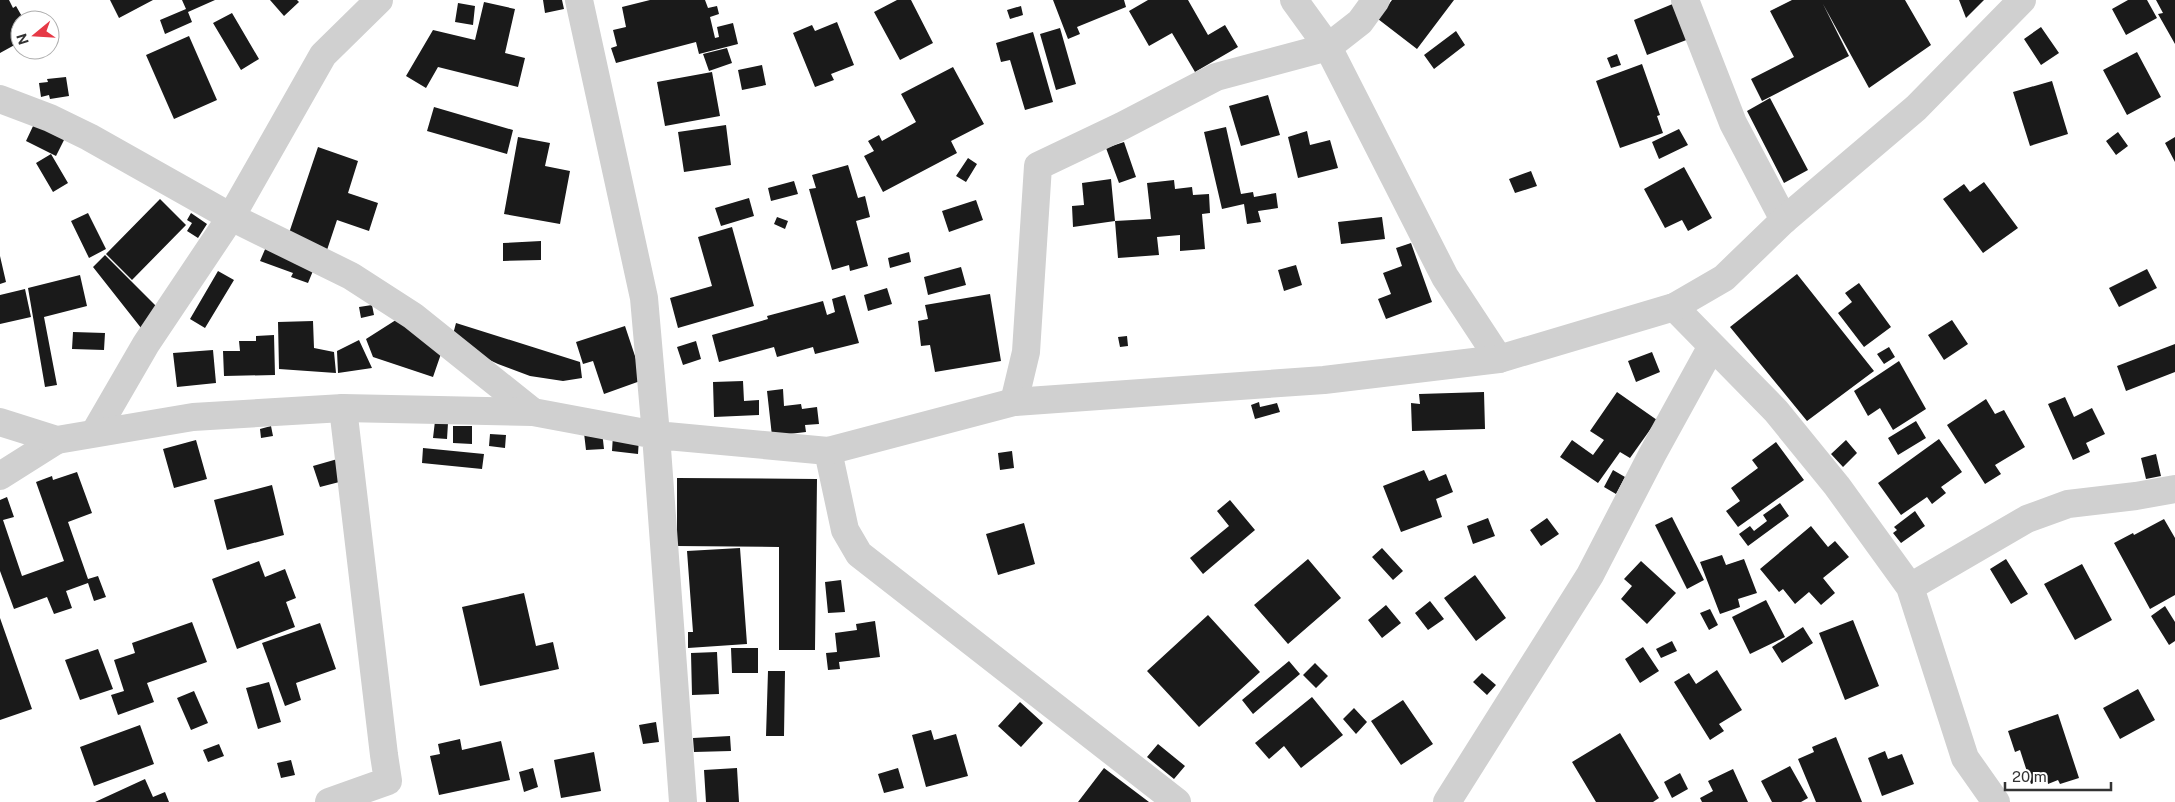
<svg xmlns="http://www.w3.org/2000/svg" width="2175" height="802" viewBox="0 0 2175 802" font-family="'Public Sans',sans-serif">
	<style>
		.building { fill: #1a1a1a }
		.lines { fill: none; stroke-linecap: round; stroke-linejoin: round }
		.minor { stroke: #d0d0d0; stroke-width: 28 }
		.tertiary { stroke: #d0d0d0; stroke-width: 28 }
	</style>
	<rect width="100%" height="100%" fill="#fff"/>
	<path class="building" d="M0 0H9L13 8 16 6 24 20H20V42L0 53Z
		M110 0H153L119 18Z
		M182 0H215L188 12 192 22 165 34 160 20 186 9Z
		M270 0H297L299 2 284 16Z
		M543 0H562L564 9 545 13Z
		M650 0H705L708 8 717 6 719 14 710 17 715 38 719 37 717 27 733 23 738 44 699 54 696 42 616 63 611 48 617 46 613 30 626 27 622 7Z
		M897 0H911L933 43 900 60 874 12Z
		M1053 0H1124L1126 7 1077 27 1080 34 1068 39Z
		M1148 0H1188L1208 35 1225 25 1238 47 1195 72 1172 33 1149 46 1129 11Z
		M1392 0H1454L1417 49 1378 19Z
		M1792 0H1905L1931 45 1869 88 1823 4 1849 56 1762 101 1751 79 1794 57 1770 11Z
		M1959 0H1984L1966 18Z
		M2128 0H2147L2157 18 2126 35 2112 9Z
		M2156 0H2175V44L2158 14 2163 13Z
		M484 2 515 9 505 53 525 58 518 87 438 67 426 88 406 76 433 30 475 40Z
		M458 3 475 6 473 25 455 22Z
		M1675 3 1689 39 1647 55 1634 20Z
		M1021 6 1023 15 1010 19 1007 10Z
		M232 13 259 59 241 70 213 23Z
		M837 22 854 65 831 74 834 80 815 87 793 33 812 25 815 31Z
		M2041 27 2059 53 2041 65 2024 39Z
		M1060 28 1076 84 1056 90 1040 34Z
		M1456 31 1465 45 1434 69 1424 55Z
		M1033 32 1053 102 1025 110 1010 60 1001 62 996 43Z
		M189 36 217 100 174 119 146 55Z
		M727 48 732 63 709 71 703 54Z
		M2137 52 2161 97 2127 115 2103 70Z
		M1617 54 1621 65 1611 68 1607 58Z
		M1642 64 1660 115 1657 116 1663 133 1620 148 1596 81Z
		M762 65 766 85 742 90 738 70Z
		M953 67 984 124 951 141 957 153 883 192 864 156 874 151 868 141 879 135 882 141 916 122 901 94Z
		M712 72 720 116 665 126 657 82Z
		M66 77 69 96 50 99 49 95 41 97 39 83 48 82 47 79Z
		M2052 81 2068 134 2030 146 2013 92Z
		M1268 95 1280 135 1241 146 1229 106Z
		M1770 98 1808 170 1784 183 1747 111Z
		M434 107 513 130 507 154 427 131Z
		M34 124 65 138 56 156 26 141Z
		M726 125 731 165 684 172 678 132Z
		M1226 127 1241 194 1253 192 1254 197 1276 193 1278 208 1258 211 1261 222 1247 224 1244 204 1222 209 1204 132Z
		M1679 129 1688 145 1659 159 1652 142Z
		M1307 131 1310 145 1330 140 1338 168 1298 178 1288 137Z
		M2118 132 2128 146 2116 155 2106 141Z
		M518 137 550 143 545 166 570 171 560 224 504 214Z
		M2175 137V162L2165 143Z
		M1124 142 1136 177 1119 183 1106 148Z
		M318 147 358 161 348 193 378 203 369 231 337 220 327 250 288 236Z
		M51 154 68 183 53 192 36 163Z
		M968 158 977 164 966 182 956 176Z
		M848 165 858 198 865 196 870 217 856 221 868 266 850 271 849 265 832 270 809 189 816 188 812 175Z
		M1684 167 1712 218 1688 231 1682 220 1665 228 1644 189Z
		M1531 171 1537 186 1515 193 1509 179Z
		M1111 179 1115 221 1073 227 1072 206 1084 205 1082 183Z
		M1174 180 1175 189 1192 187 1193 195 1209 194 1210 213 1202 214 1205 249 1180 251V235L1157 237 1159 255 1118 258 1115 221 1151 219 1147 183Z
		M794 181 798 194 771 201 768 188Z
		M1984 182 2018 228 1983 253 1943 199 1964 184 1970 192Z
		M749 198 754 216 721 226 715 208Z
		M160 199 186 225 132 280 106 254Z
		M976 200 983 220 949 232 942 211Z
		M88 213 106 249 89 258 71 221Z
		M191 213 207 224 198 238 187 231 192 223 187 220Z
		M777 217 788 221 785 229 774 224Z
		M1382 217 1385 239 1341 244 1338 222Z
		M732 227 754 306 678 328 670 298 712 286 698 237Z
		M541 241V260L503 261V243Z
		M1411 243 1432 302 1386 319 1378 299 1391 294 1383 273 1402 266 1396 248Z
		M266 247 315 266 308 283 291 277 293 273 260 261Z
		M909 252 911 262 890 268 888 258Z
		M105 255 158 308 145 333 93 267Z
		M0 256 6 282 0 284Z
		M1296 265 1302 285 1284 291 1278 270Z
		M961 267 966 285 928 295 924 277Z
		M2147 269 2157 288 2119 307 2109 288Z
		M218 271 234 280 205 328 190 319Z
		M1797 274 1874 371 1807 421 1730 327Z
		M80 275 87 306 44 317 57 385 45 387 28 288Z
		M1859 283 1891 327 1864 347 1838 313 1852 302 1845 293Z
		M887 288 892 304 868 311 864 295Z
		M25 289 31 317 0 324V295Z
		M990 294 1001 361 935 372 930 345 921 346 918 321 928 319 925 305Z
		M845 295 859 343 815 354 813 347 777 357 774 347 719 362 712 335 768 319 767 316 823 301 827 315 835 312 832 299Z
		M372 305 374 315 361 318 359 307Z
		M399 318 443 348 433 377 373 357 366 339Z
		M1952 320 1968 344 1944 360 1928 335Z
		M313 321 314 348 334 352 336 373 279 369 278 322Z
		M456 323 580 362 582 378 563 381 530 376 498 364 451 342Z
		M625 326 643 380 604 394 593 361 583 364 576 342Z
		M73 332 105 333 104 350 72 349Z
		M274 335 275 375 224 376 223 351H240L239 341H256V336Z
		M1127 336 1128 346 1120 347 1118 337Z
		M359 340 372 368 338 373 337 351Z
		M696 341 701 359 683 365 677 347Z
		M2175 344V372L2126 391 2117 366Z
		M1889 347 1895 357 1884 364 1877 354Z
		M213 350 216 383 177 387 173 353Z
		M1652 352 1660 372 1636 382 1628 361Z
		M1899 361 1926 409 1893 430 1880 408 1868 416 1854 391Z
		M743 381 744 401 759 400V415L714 417 713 382Z
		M783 389 784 406 801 404 802 409 817 407 819 424 805 425 806 432 772 436 767 391Z
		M1484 392 1485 429 1412 431 1411 403 1420 404 1419 394Z
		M1617 392 1657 420 1630 458 1620 452 1598 483 1560 457 1572 440 1593 455 1604 440 1590 431Z
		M2065 397 2074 417 2092 408 2105 434 2086 443 2090 452 2073 460 2048 404Z
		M1986 399 1995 414 2004 410 2025 447 1995 465 2001 474 1985 484 1947 425Z
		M1259 402 1260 407 1277 403 1280 412 1255 419 1251 405Z
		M435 421 448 423 447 439 433 438Z
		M1916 421 1926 438 1898 455 1888 438Z
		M271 426 273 436 261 438 260 429Z
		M453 426H472V444L453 443Z
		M602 431 604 449 586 450 584 433Z
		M490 434 506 435 505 448 489 446Z
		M613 435 639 438 638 454 612 451Z
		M1939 439 1962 472 1941 487 1946 493 1932 504 1927 497 1901 515 1878 483Z
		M196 440 207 479 174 488 163 449Z
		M1846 440 1857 453 1843 467 1831 454Z
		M1776 442 1804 480 1738 527 1726 511 1740 501 1731 488 1758 468 1752 460Z
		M423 448 484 454 482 469 422 463Z
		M1012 451 1014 468 1000 470 998 453Z
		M2156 454 2161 476 2146 479 2141 458Z
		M341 458 347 480 320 487 313 466Z
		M1424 470 1429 481 1446 474 1453 492 1436 499 1442 517 1401 532 1383 486Z
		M1613 470 1625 477 1616 494 1604 487Z
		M77 472 92 513 68 522 88 579 98 576 106 597 94 601 88 583 66 591 72 608 54 614 47 597 14 609 0 571V500L7 497 14 517 3 520 22 576 64 561 36 482 52 476 53 480Z
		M677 478 817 479 815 650H779V547L677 546Z
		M272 485 284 535 227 550 214 500Z
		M1230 500 1255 530 1203 574 1190 558 1229 526 1217 511Z
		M1780 503 1789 516 1748 546 1739 534 1750 526 1754 531 1767 521 1763 515Z
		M1915 511 1925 526 1901 543 1893 533 1897 530 1894 527Z
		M1672 517 1704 580 1687 589 1655 525Z
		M1488 518 1495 536 1473 544 1467 526Z
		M1547 518 1559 534 1541 546 1530 530Z
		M2164 519 2175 538V595L2150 609 2114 543 2133 533 2134 535Z
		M1024 523 1035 564 998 575 986 534Z
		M1811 526 1828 547 1835 541 1849 557 1823 578 1835 593 1821 605 1809 592 1795 604 1783 589 1779 592 1760 569Z
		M740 548 747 644 688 648V632H693L687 551Z
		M1382 548 1403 571 1393 580 1372 557Z
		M1722 555 1726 565 1744 559 1757 593 1738 599 1740 607 1720 614 1700 562Z
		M1308 559 1341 598 1288 644 1254 605Z
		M2006 559 2028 594 2011 604 1990 569Z
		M259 561 265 577 285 569 296 598 286 602 295 627 237 649 212 579Z
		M1641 561 1676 593 1647 624 1621 599 1632 586 1624 579Z
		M2082 564 2112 620 2075 640 2044 584Z
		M1475 575 1506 618 1476 641 1444 598Z
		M841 580 845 612 828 613 825 582Z
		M524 593 536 646 553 642 559 669 480 686 462 607Z
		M1766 600 1785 637 1750 654 1732 617Z
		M1430 601 1444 619 1428 630 1415 613Z
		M1386 605 1401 623 1382 638 1368 620Z
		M2165 606 2175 622V641L2169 645 2151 616Z
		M1710 609 1718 625 1709 630 1700 613Z
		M1208 615 1260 672 1199 727 1147 671Z
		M0 618 32 709 0 720Z
		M1853 620 1879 686 1845 700 1819 633Z
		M875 621 880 657 839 662 840 669 828 670 826 653 837 652 835 633 857 630 856 624Z
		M192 622 207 662 147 683 154 702 118 715 111 695 124 691 114 660 135 653 132 643Z
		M320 623 336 669 296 683 301 700 285 706 262 643Z
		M1803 627 1813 643 1782 663 1772 647Z
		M1672 641 1677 651 1661 658 1656 649Z
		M1643 647 1659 671 1640 683 1625 659Z
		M731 648H758V673H732Z
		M98 649 113 689 80 700 65 660Z
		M717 652 719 694 692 695 691 653Z
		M1289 661 1300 674 1253 714 1242 700Z
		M1315 663 1328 676 1316 688 1303 675Z
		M1717 670 1742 710 1719 724 1724 731 1710 740 1674 682 1689 673 1696 684Z
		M768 671H785L784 736H766Z
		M1482 673 1496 685 1487 695 1473 682Z
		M269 682 281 722 258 729 246 688Z
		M2138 689 2155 720 2120 739 2103 708Z
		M194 691 208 723 191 730 177 698Z
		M1312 697 1343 735 1301 768 1284 746 1269 759 1255 743Z
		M1403 700 1433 744 1401 765 1371 721Z
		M1020 702 1043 723 1021 747 998 726Z
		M1354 708 1367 722 1356 734 1343 719Z
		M2058 714 2079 778 2060 784 2058 780 2048 784 2046 779 2031 784 2020 750 2015 752 2008 731Z
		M656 722 659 742 643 744 639 725Z
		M140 725 154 764 94 786 80 747Z
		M931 730 934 740 956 734 968 776 926 787 912 735Z
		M1620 733 1659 798 1653 802H1596L1572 762Z
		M730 736 731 751 694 752 693 738Z
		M1836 737 1862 802H1816L1798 759 1814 752 1812 747Z
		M460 739 462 750 501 741 510 780 439 795 430 756 440 754 438 744Z
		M219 744 224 756 208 762 203 750Z
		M1158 744 1185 766 1174 779 1147 757Z
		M1885 751 1888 759 1902 754 1914 784 1882 796 1868 758Z
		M594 752 601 791 561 798 554 760Z
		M291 760 295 775 281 778 277 763Z
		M1790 766 1808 798 1801 802H1772L1761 781Z
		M533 768 538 787 524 792 519 772Z
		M737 768 739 802H706L704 770Z
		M898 768 904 788 884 793 878 774Z
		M1104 768 1149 802H1078Z
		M1733 769 1748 802H1702L1700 798 1713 791 1708 781Z
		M1680 773 1688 789 1672 798 1664 782Z
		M145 779 153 797 165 792 169 802H95Z"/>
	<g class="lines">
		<path class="minor" d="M1294 0 1328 47 1445 277 1499 359
			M1685 0 1733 123 1784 220
			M0 99 50 118 89 137 231 217 351 276 413 316 533 412
			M1674 307 1776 411 1837 486 1910 587 1965 758 1996 802
			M1014 402 1026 352 1038 166 1122 126 1216 77 1328 47 1360 22 1376 0
			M95 432 146 344 231 217 323 55 379 0
			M828 451 845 530 859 554 1177 802
			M0 476 57 440
			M1910 587 2027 519 2068 504 2136 496 2175 489
			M329 802 388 781 384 755 343 408
			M1447 802 1590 575 1652 455 1712 346"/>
		<path class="tertiary" d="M579 0 644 298 656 435 683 802
			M0 422 57 440 193 417 343 408 533 412 656 435 828 451 1014 402 1324 380 1499 359 1674 307 1724 278 1784 220 1916 108 2022 0"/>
	</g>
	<g transform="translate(35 35) rotate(252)"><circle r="24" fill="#ffffff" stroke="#adadad"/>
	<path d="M0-4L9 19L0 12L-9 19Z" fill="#e63946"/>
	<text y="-8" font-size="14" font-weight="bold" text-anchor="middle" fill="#333333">N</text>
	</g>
	<path d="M2005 782v8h106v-8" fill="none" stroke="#333333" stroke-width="2.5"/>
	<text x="2012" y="782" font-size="15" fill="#333333" stroke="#ffffff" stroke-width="4" paint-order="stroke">20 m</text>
</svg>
